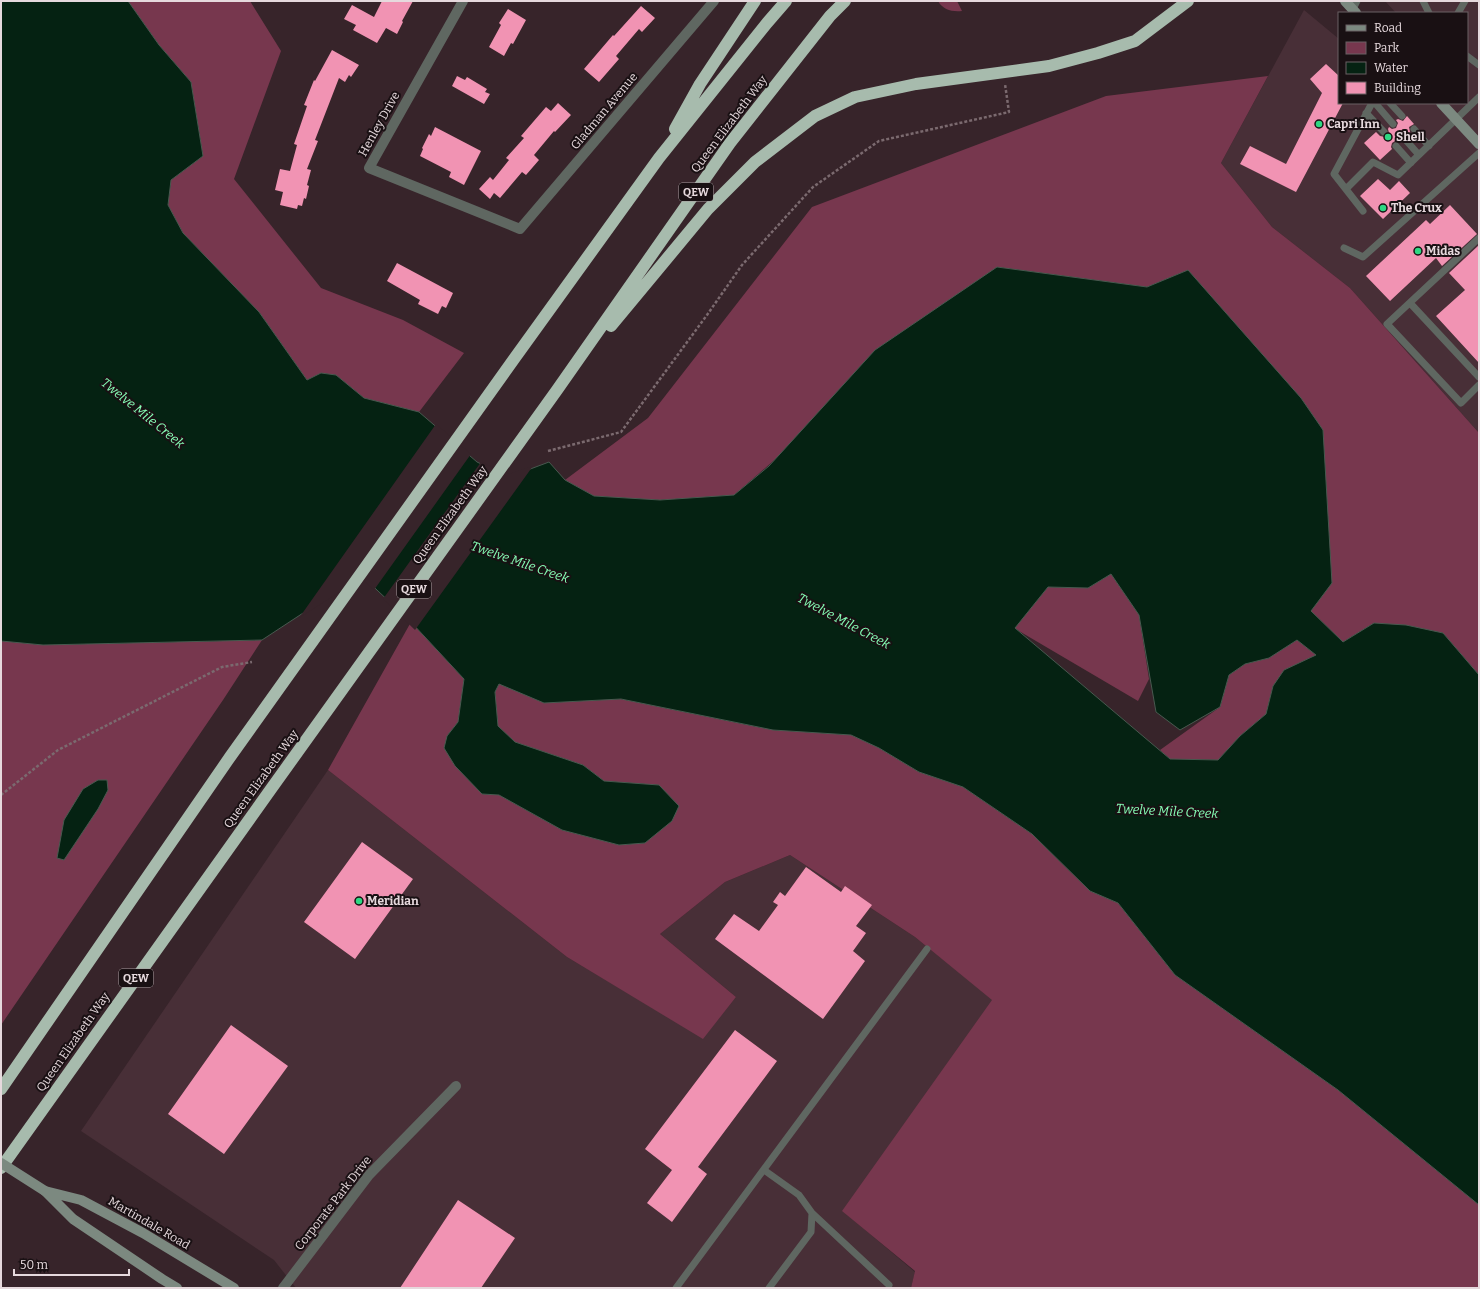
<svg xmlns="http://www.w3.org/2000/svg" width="1480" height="1289" viewBox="0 0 1480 1289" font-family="Bitter,serif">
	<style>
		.built { fill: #482f37 }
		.green { fill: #77374e }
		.water { fill: #052212; stroke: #48594f; fill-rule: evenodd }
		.pier { fill: #37242a }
		.building { fill: #f193b3 }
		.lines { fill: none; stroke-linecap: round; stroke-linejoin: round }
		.path { stroke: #7b6a6f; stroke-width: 2.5; stroke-dasharray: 3 2; stroke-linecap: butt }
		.service { stroke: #5f6761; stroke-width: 7 }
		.minor { stroke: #5f6761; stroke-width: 10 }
		.secondary { stroke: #7c8980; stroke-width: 10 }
		.motorway { stroke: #a7bbad; stroke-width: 12 }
		.secondary-bridge { stroke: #7c8980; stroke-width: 10 }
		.poi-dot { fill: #2ed883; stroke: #191013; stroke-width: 1.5 }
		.labels { text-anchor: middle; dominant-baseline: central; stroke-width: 4; stroke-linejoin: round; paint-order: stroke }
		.shield { fill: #191013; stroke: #a89da0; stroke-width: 1 }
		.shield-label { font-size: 11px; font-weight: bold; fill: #e6d9dd }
		.street-label { font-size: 12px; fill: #e6d9dd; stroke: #191013 }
		.poi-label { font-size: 12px; font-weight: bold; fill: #e6d9dd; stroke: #191013; text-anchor: start }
		.water-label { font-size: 13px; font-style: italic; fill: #86fdb5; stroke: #191013 }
	</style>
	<rect width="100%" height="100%" fill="#37242a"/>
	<path class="built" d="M1385 1H1479V433L1350 288 1272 227 1221 163 1304 10 1339 39V103H1467V13H1396Z
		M328 770 567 957 703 1038 736 997 660 934 725 882 790 855 915 937 993 1000 843 1211 915 1272 911 1288H296L274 1260 81 1131Z"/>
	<path class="green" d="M128 1H250L281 51 234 179 321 288 403 320 464 353 419 412 364 398 336 375 321 373 307 380 259 312 183 233 168 205 171 180 203 156 191 82 159 45Z
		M938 1H957L962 11C952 12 943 10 938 1Z
		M1268 76 1221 163 1272 227 1350 288 1479 433V675L1443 633 1374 623 1343 642 1311 611 1188 270 1147 287 997 267 734 495 660 500 594 496 565 480 648 418 812 207 1106 96Z
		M1111 574 1139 615 1149 679 1138 701 1014 628 1048 587 1088 588Z
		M411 622 464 679 458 722 447 736 482 794 499 795 562 830 619 845 645 843 659 785 604 781 583 765 515 742 498 727 495 692 499 683 544 703 621 699 773 730 851 735 879 748 919 772 963 787 1032 834 1090 891 1118 903 1175 975 1338 1090 1479 1205V1288H911L915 1271 842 1211 992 1000 915 937 790 855 725 882 660 934 736 997 703 1039 567 957 328 770Z
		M262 640 223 700 1 1025V641L43 645Z
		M1297 640 1316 655 1273 686 1266 714 1240 736 1218 760 1170 759 1160 750 1220 707 1229 675 1245 664 1269 658Z"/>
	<path class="water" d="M1 1H128L159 45 191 82 203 156 171 180 168 205 183 233 259 312 307 380 321 373 336 375 364 398 419 412 477 462 509 477 549 462 565 480 594 496 660 500 734 495 769 466 875 350 997 267 1147 287 1188 270 1301 398 1323 430 1332 583 1311 611 1343 642 1374 623 1406 625 1443 633 1479 675V1205L1338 1090 1175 975 1118 903 1090 891 1032 834 963 787 919 772 879 748 851 735 773 730 621 699 544 703 499 684 495 692 498 726 515 742 583 765 604 781 659 785 679 806 672 821 645 843 619 845 562 830 499 795 482 794 455 766 444 748 447 736 458 722 464 679 411 622 361 575 262 640 43 645 1 641ZM1111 574 1139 615 1156 712 1180 730 1220 707 1229 675 1245 664 1269 658 1297 640 1316 655 1284 670 1273 686 1266 714 1240 736 1218 760 1170 759 1015 628 1048 587 1088 588Z
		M98 780H107L108 790 98 809 64 860 57 858 64 820 83 789Z"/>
	<path class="pier" d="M436 424 471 454 374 590 361 578 299 618Z
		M481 462 509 474 533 466 415 630 383 599Z"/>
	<path class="building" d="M382 1H413L402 21 403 22 397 34 386 28 377 43 353 30 356 25 344 19 352 5 374 17Z
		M641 6 655 18 642 32 639 29 616 56 619 59 599 82 584 69 613 35 614 36Z
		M508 9 526 20 513 44 511 43 504 56 489 47 501 25 499 23Z
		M332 50 359 65 351 77 349 75 345 82 339 78 315 140 318 141 307 169 311 170 307 185 309 186 306 199 304 198 302 206 298 205 297 209 280 205 283 192 275 190 280 169 290 171 297 145 294 144 307 106 304 105 314 80 315 81Z
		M1326 64 1339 76V103H1343L1296 192 1240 164 1250 146 1286 164 1322 93 1310 79Z
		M457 76 465 80 467 77 487 89 485 92 490 94 484 104 452 86Z
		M558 103 571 115 555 132 554 131 534 155 539 160 526 175 522 172 500 198 494 193 490 199 479 189 490 177 493 180 509 160 506 158 524 138 521 136 546 107 551 111Z
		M1407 116 1414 124 1409 127 1410 132 1408 135 1403 133 1400 135 1399 139 1400 142 1395 141 1392 143 1391 147 1392 149 1380 160 1364 143 1376 132 1380 136 1385 137 1387 136 1389 133 1388 129 1389 127 1392 129 1396 128 1398 123 1396 120 1398 119 1403 121Z
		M435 127 481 151 464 185 449 177 451 172 420 156 423 149 422 148 429 134 431 136Z
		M1378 179 1390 190 1399 181 1410 193 1383 219 1360 196Z
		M1450 205 1477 234 1442 266 1436 258 1390 301 1366 276 1426 220 1430 224Z
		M1479 245V363L1436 316 1465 290 1449 273Z
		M397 263 453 293 446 308 442 306 438 314 418 304 420 300 387 281Z
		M362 842 413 879 355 959 304 922Z
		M806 867 841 892 845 886 872 905 856 926 866 933 853 951 865 961 823 1019 715 939 734 914 759 931 778 905 773 902 780 892 785 896Z
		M231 1025 288 1066 224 1154 168 1114Z
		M735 1030 777 1061 698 1167 707 1174 672 1222 647 1203 672 1170 645 1149Z
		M458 1200 515 1238 481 1288H400Z"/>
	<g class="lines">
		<path class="path" d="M548 451 621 432 707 315 742 265 813 187 879 141 1009 112 1005 84
			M1 795 58 750 222 667 252 662"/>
		<path class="service" d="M1423 1 1429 13
			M1353 9 1357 1
			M1458 13 1465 1
			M1467 56 1479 65
			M1375 103 1393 124
			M1390 103 1402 116
			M1366 113 1384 132
			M1414 129 1429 146
			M1404 138 1419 155
			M1396 146 1411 163
			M1346 189 1373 162 1398 175 1479 97
			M1363 211 1334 174 1372 103
			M1479 238 1387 324 1461 403 1479 385
			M1344 248 1363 257 1479 153
			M1410 303 1479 377
			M764 1170 799 1195 812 1213 811 1232 769 1288
			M812 1213 889 1285
			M676 1288 927 949"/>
		<path class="minor" d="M463 1 369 168 520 229 714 1
			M283 1288 369 1175 456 1086"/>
		<path class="secondary" d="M1345 1 1356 13
			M1441 103 1479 144
			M45 1191 81 1200 143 1233 234 1288
			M45 1191 73 1219 162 1279 177 1288"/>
		<path class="motorway" d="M675 129 700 84 755 1
			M611 326 708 209 755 162 815 116 855 97 916 84 1049 66 1098 53 1135 41 1188 1
			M1 1089 230 757 514 359 659 158 767 23 786 1
			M1 1168 271 789 557 390 730 143 830 16 845 1"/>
		<path class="secondary-bridge" d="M1 1163 45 1191"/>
	</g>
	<g class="poi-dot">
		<circle cx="1319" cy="124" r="4"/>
		<circle cx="1388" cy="137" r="4"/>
		<circle cx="1383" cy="208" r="4"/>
		<circle cx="1418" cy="251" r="4"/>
		<circle cx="359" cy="901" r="4"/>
	</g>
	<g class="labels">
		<g class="shield">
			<rect x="679" y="183" width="34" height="18" rx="3"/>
			<rect x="397" y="580" width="34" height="18" rx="3"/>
			<rect x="119" y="969" width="34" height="18" rx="3"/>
		</g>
		<g class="shield-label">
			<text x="696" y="192">QEW</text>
			<text x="414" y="589">QEW</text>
			<text x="136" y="978">QEW</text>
		</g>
		<g class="street-label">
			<text transform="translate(604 111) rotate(-50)">Gladman Avenue</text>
			<text transform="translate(379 124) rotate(-61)">Henley Drive</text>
			<text transform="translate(729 124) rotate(-53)">Queen Elizabeth Way</text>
			<text transform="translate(450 515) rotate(-54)">Queen Elizabeth Way</text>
			<text transform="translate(261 779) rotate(-54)">Queen Elizabeth Way</text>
			<text transform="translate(73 1042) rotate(-55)">Queen Elizabeth Way</text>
			<text transform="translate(333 1203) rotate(-52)">Corporate Park Drive</text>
			<text transform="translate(149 1223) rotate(30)">Martindale Road</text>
		</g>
		<g class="poi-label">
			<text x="1327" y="124">Capri Inn</text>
			<text x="1396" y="137">Shell</text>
			<text x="1391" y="208">The Crux</text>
			<text x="1426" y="251">Midas</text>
			<text x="367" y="901">Meridian</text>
		</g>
		<g class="water-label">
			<text transform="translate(143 413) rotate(39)">Twelve Mile Creek</text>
			<text transform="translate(520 562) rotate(19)">Twelve Mile Creek</text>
			<text transform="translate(844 621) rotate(28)">Twelve Mile Creek</text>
			<text transform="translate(1167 811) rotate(3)">Twelve Mile Creek</text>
		</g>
	</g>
	<rect width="1480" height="1289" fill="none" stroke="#e6d9dd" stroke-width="4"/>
	<rect x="1338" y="12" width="130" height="92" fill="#191013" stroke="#6b6064"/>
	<rect x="1346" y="25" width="20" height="6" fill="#7c8980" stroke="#6b6064"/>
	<text x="1374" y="32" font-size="12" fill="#e6d9dd">Road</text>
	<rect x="1346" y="42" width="20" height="12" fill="#77374e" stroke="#6b6064"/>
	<text x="1374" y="52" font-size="12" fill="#e6d9dd">Park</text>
	<rect x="1346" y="62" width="20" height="12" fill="#052212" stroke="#6b6064"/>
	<text x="1374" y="72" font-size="12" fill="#e6d9dd">Water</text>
	<rect x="1346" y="82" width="20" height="12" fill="#f193b3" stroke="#6b6064"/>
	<text x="1374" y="92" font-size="12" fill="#e6d9dd">Building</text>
	<path d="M14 1269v6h115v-6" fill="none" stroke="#e6d9dd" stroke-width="2"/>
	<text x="20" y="1269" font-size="12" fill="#e6d9dd" stroke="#191013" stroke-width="3" paint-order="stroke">50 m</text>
</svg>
